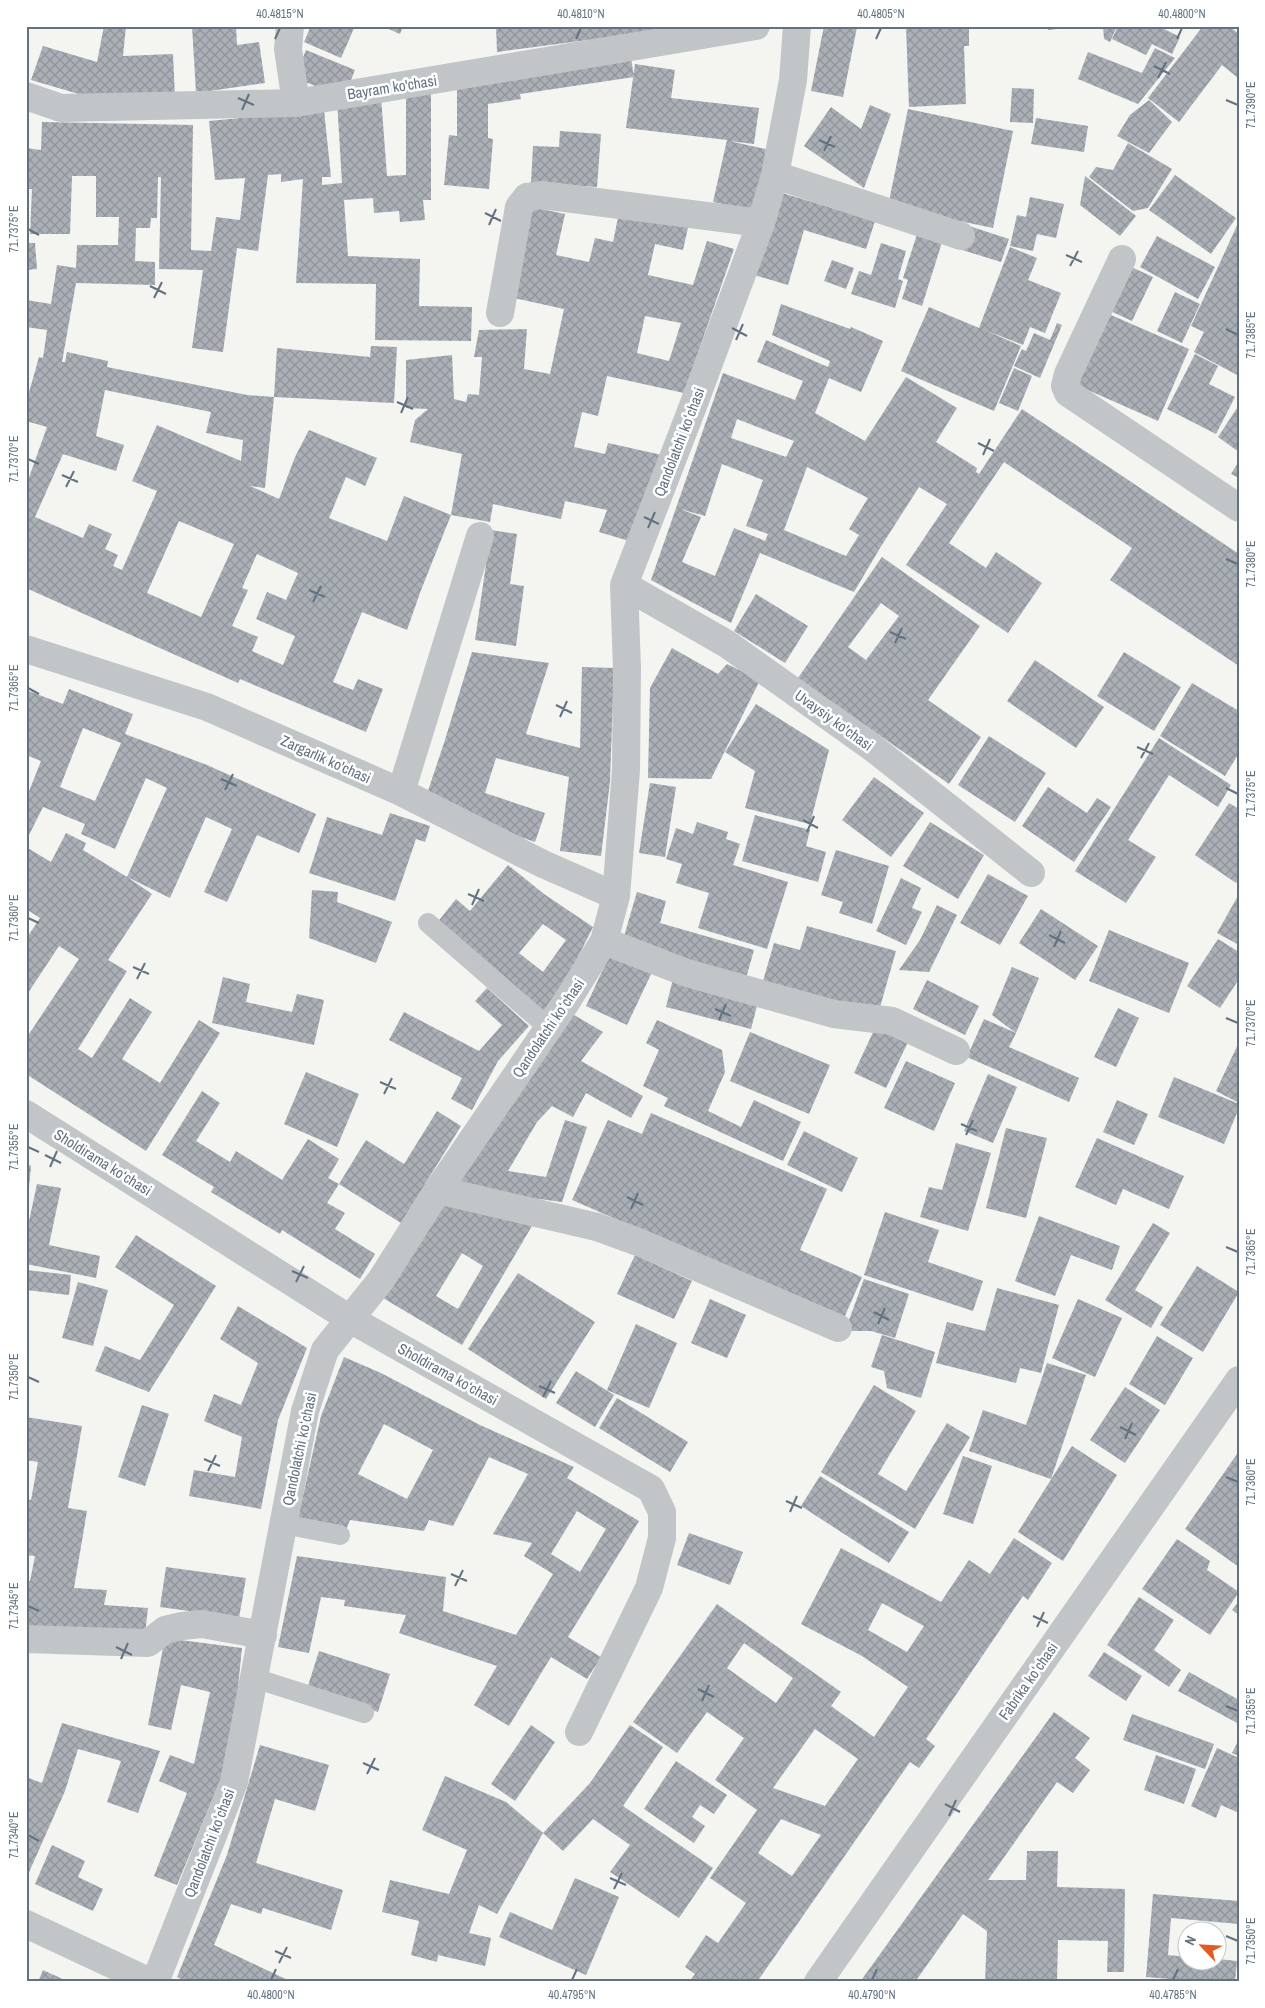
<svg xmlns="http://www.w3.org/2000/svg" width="1265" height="2008" viewBox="0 0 1265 2008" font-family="'Archivo Narrow',sans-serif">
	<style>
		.building { fill: url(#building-cross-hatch); fill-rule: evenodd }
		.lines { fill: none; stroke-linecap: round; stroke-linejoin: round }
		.service { stroke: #c1c5c8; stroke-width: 20 }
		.minor { stroke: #c1c5c8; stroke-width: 28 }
		.ticks { fill: none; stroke: #637281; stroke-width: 2 }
		.labels { text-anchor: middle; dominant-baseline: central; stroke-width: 5; stroke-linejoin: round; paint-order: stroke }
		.street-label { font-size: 15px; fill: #637281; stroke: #fff }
		.neatline { fill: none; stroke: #637281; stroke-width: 2 }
		.ticks-label { font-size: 12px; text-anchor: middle; fill: #637281 }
	</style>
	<defs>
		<pattern id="building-cross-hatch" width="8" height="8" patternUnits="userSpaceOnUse" patternTransform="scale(1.25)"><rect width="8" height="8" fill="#aab0b6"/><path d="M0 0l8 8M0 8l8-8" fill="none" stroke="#8e9499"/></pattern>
	</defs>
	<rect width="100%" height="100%" fill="#f4f4f0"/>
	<path class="building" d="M104 26H126L123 56 173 54 175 98 89 97 31 80 43 46 97 62Z
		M192 26H236L237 45 259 42 265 83 196 93Z
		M311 26H355L341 58 304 42Z
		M382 26H403L400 34Z
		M496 26H663L664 30 497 52Z
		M824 26 857 27 843 97 811 91Z
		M906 26H969V46H964L966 104 909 107Z
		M1048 26H1068V28L1048 30Z
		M1103 26H1117L1110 42 1104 39Z
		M1118 26H1158L1180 37 1172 54 1152 44 1146 55 1112 39Z
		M1203 26H1229L1239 34V74L1237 77 1222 65 1179 122 1148 98Z
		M1155 48 1175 58 1138 104 1078 79 1088 52 1142 73Z
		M306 50 355 70 351 80 318 87 295 78Z
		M630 52 634 77 520 94 521 99 488 104V138L493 139 489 189 444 185 449 135 457 136V78Z
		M635 64 675 70 671 98 759 108 754 144 729 141 770 150 756 211 713 202 727 140 626 128Z
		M406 86H431V200H423L425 220 400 222 399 211 374 213 373 198 344 200 348 256 420 259 419 306 472 307 471 341 375 340 376 284 296 283 303 179 281 182V174L268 175 258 251 237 248 223 352 192 348 203 270 159 269 161 177H158L157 218H151L150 228H136L135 261 155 262V285L76 283 62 362H65L67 352 108 361 107 367 247 395 274 397 277 348 370 357 371 346 397 347 394 403 274 397 265 488 250 486 279 499 295 457 309 430 377 458 365 486 346 477 329 518 387 541 404 496 451 515 421 590 407 630 362 612 333 682 353 690 358 679 383 689 366 732 240 679 238 683 26 588V486L47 427 26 421V403L39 357 43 358 47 330 26 327V300L51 304 57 265 76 268 77 245H118L119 217H96V176H72L70 234H30L32 189H26V148L41 150 42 122 193 125 191 250 211 251 216 217 240 220 245 178 215 180 209 121 324 110 331 177H322V185L342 183 337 100 381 97 387 176 406 175ZM105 390 211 412 206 433 243 440 241 461 157 425 132 481 157 491 122 570 113 566 118 555 105 549 112 534 89 524 83 538 35 517 63 454 116 471 124 445 96 436ZM179 521 234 544 201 617 147 593ZM257 554 298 573 286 600 267 592 256 619 295 636 283 665 252 651 258 637 232 626 248 590 242 588Z
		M1012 88 1034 89 1033 123 1010 122Z
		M1149 100 1172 122 1149 153 1117 136 1130 115Z
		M870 105 891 114 864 188 804 146 831 107 861 129Z
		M908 109 1013 131 993 228 888 206Z
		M1036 118 1088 126 1084 152 1031 144Z
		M560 131 601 134 597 187 531 183 533 146 559 147Z
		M1128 143 1172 169 1148 208 1133 211 1089 177 1096 167 1113 170Z
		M1175 175 1236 218 1211 254 1149 210Z
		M1085 176 1136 216 1120 236 1080 205Z
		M779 192 875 221 866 249 804 230 788 285 754 275Z
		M1030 197 1064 204 1056 238 1037 234 1033 251 1010 246 1017 215 1026 217Z
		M527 206 565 214 556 255 589 262 595 238 613 242 620 208 689 223 683 250 655 244 648 275 693 285 707 241 734 249 684 393 607 376 598 416 582 412 574 447 605 454 608 443 662 455 629 541 599 532 607 510 565 501 561 519 493 504 490 522 451 515 462 454 410 442 415 420 428 409 406 408V360L452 355 454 399 466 402 468 394 479 395 482 357H474L479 330 527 329 524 369 550 374 564 309 514 298ZM645 316 681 323 669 361 637 353Z
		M1239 221V376L1194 352 1204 332 1191 326Z
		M966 225 1009 239 1001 262 959 249Z
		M918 231 943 239 922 306 902 299 908 280 903 278Z
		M1157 236 1215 267 1198 299 1140 267Z
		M26 243H35L37 269 26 270Z
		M881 243 906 251 898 279 903 281 895 308 851 294 859 271 871 275Z
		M1010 247 1037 258 1028 280 1061 293 1045 333 1030 327 1023 345 985 330 1021 346 994 411 901 371 929 307 979 328Z
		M832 260 854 268 846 289 824 281Z
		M1127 265 1153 277 1132 321 1106 309Z
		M1175 292 1200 304 1182 343 1157 331Z
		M781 304 850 329 851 327 883 341 861 392 829 378 815 413 865 441 906 377 957 408 936 442 977 468 976 472 979 474 1022 409 1239 554V666L1110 580 1132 548 1004 462 949 543 986 568 996 552 1042 583 1008 633 906 565 947 504 919 487 880 548 854 592 760 553 731 623 651 580 723 373 795 400 803 381 757 362 766 340 828 367 830 361 772 335ZM737 419 794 441 786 457 731 438ZM722 464 763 480 746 526 768 534 765 541 734 528 715 576 682 562 701 517 680 509 705 516ZM807 467 868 498 849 529 859 535 846 556 784 530Z
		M1104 312 1189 349 1158 421 1072 383Z
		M1057 323 1062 325 1040 378 1014 366 1022 349 1026 351 1034 333 1050 340Z
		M1195 354 1218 366 1209 384 1235 397 1216 434 1167 409Z
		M1014 368 1032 376 1018 411 999 403Z
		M1239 405V452L1218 437Z
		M1239 461V478L1231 474Z
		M491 530 517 534 510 584 524 586 516 646 475 640Z
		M882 557 980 626 928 700 981 737 949 784 798 678ZM881 603 899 616 866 660 848 647Z
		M756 594 808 626 785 663 734 631Z
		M672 648 718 674 727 664 760 680 711 779 648 778 650 688Z
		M472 652 549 663 526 734 580 748 582 667 614 668 610 782 601 856 560 851 569 777 496 758 485 793 545 813 535 842 474 821 427 794 444 743Z
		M1124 652 1181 687 1154 731 1097 696Z
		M1035 660 1104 707 1076 748 1007 701Z
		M1192 683 1239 711V753L1225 776 1160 736Z
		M69 689 133 714 125 734 207 765 316 814 299 853 257 835 227 902 204 892 232 829 206 817 170 898 127 877 152 894 108 960 127 971 78 1049 92 1058 130 998 152 1012 122 1059 160 1083 199 1020 220 1033 146 1151 26 1074V1032L29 1034 79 959 59 946 26 996V939L40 918 26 909V847L51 862 66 833 86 843 83 850 127 877 167 788 146 778 115 849 81 834 85 824 43 807 26 841V799L41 761 26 755V690L63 704ZM83 728 121 743 95 801 60 787Z
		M756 704 829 750 810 824 745 808 755 771 725 752Z
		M989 736 1046 773 1015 822 958 785Z
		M1159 738 1231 785 1218 807 1169 775 1128 840 1156 857 1126 903 1075 871Z
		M874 777 924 813 891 857 842 820Z
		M650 783 676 787 665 857 639 853Z
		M1048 787 1087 813 1097 798 1111 807 1074 862 1022 826Z
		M1229 803 1239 809V879L1236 883 1195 855Z
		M390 813 430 826 425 842 416 839 395 901 309 873 327 817 382 835Z
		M755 815 810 830 806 846 826 852 818 882 742 861Z
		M697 822 728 832 726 839 740 844 733 865 788 882 767 949 698 928 709 893 676 883 682 864 666 859 676 828 693 834Z
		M930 822 984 855 958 899 903 866Z
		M836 850 889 866 872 924 839 913 843 902 821 895Z
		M508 865 544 894 593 927 560 993 544 1012 436 924 456 899 470 911ZM543 924 566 940 543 972 519 953Z
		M988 874 1028 896 1000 945 960 923Z
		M901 878 921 888 912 908 922 912 906 945 876 931Z
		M312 890 338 892 337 902 392 922 376 963 309 938Z
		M637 892 666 901 660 923 754 950 746 978 622 943Z
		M1239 894V945L1217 933Z
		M937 905 957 915 929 972 899 970 920 940Z
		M1041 909 1098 946 1075 980 1019 943Z
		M807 926 896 951 878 1014 763 981 774 943 800 950Z
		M1109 930 1189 963 1169 1013 1089 981Z
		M1218 939 1239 952V979L1220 1008 1187 986Z
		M612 950 653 970 627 1025 586 1006Z
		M1012 967 1039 978 1016 1033 1009 1047 1079 1078 1069 1102 967 1057 984 1019 1016 1033 992 1015Z
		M223 977 250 984 246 1002 292 1012 297 994 324 1000 314 1045 212 1023Z
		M673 979 758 1002 751 1029 666 1007Z
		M927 980 979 1006 965 1035 913 1009Z
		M487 988 529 1026 498 1061 472 1110 451 1099 462 1078 389 1040 404 1012 479 1051 502 1025 475 1001Z
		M1118 1008 1139 1018 1116 1067 1094 1057Z
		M574 1015 603 1032 581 1061 643 1096 631 1118 586 1093 573 1117 552 1106 537 1122 508 1171 546 1177 565 1120 587 1127 562 1202 477 1191 460 1182 506 1099Z
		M657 1020 722 1050 725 1072 708 1111 741 1127 754 1100 801 1122 783 1161 664 1106 668 1098 643 1086 659 1050 646 1043Z
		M876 1026 908 1042 886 1088 854 1073Z
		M750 1032 830 1065 809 1114 730 1081Z
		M1239 1042V1103L1216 1091Z
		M906 1061 955 1083 934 1131 884 1108Z
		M306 1072 359 1094 337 1147 284 1124Z
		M988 1074 1017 1087 993 1143 964 1131Z
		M1174 1077 1239 1104V1108L1224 1144 1158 1117Z
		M202 1091 220 1103 196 1141 230 1162 236 1151 282 1180 308 1139 339 1159 328 1178 339 1184 327 1203 345 1213 335 1229 375 1254 360 1279 282 1230 280 1234 211 1192 214 1187 162 1155Z
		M1117 1100 1148 1114 1134 1145 1103 1132Z
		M437 1111 461 1126 401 1223 339 1184 366 1140 404 1164Z
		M651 1113 827 1189 800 1250 862 1277 844 1318 572 1200 608 1120 642 1134Z
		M1006 1128 1047 1138 1026 1218 986 1208Z
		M804 1131 858 1158 842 1192 787 1165Z
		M1097 1138 1184 1176 1169 1209 1123 1189 1116 1205 1075 1187Z
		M956 1143 991 1153 968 1231 920 1217 929 1187 942 1190Z
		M26 1163 31 1166 29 1187 26 1189Z
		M37 1184 61 1188 49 1245 100 1256 96 1278 26 1264V1235Z
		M440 1203 532 1226 462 1345 383 1298ZM462 1253 483 1266 458 1309 436 1296Z
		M885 1212 939 1230 928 1262 983 1281 973 1311 864 1275Z
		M1039 1216 1120 1246 1112 1270 1071 1255 1055 1296 1015 1281Z
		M1153 1223 1170 1233 1135 1290 1163 1307 1151 1328 1105 1300Z
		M136 1235 216 1286 149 1392 95 1371 105 1346 140 1360 174 1305 115 1267Z
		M635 1255 692 1281 674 1319 617 1294Z
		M1197 1266 1239 1292 1203 1352 1160 1325Z
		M26 1270 71 1275 69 1295 26 1290Z
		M518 1273 595 1322 546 1399 468 1349Z
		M864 1279 909 1294 895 1338 871 1331H845Z
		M78 1282 108 1290 93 1346 62 1338Z
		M997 1288 1059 1305 1041 1373 1020 1368 1016 1383 936 1363 947 1322 985 1331Z
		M710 1299 746 1315 727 1358 691 1343Z
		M1078 1299 1122 1318 1095 1377 1052 1358Z
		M238 1306 307 1348 278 1420 261 1509 189 1496 194 1470 235 1477 242 1437 204 1421 214 1394 241 1405 258 1363 220 1339Z
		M636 1324 677 1343 649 1408 607 1390Z
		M882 1335 935 1352 921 1398 887 1388 884 1371 871 1367Z
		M1157 1336 1193 1358 1165 1405 1129 1384Z
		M344 1357 381 1373 480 1425 574 1467 567 1478 639 1521 568 1637 601 1657 587 1679 551 1657 509 1726 474 1705 497 1666 399 1633 406 1615 344 1606 345 1600 321 1597 309 1653 278 1647 297 1556 446 1577 443 1611 516 1635 553 1574 524 1556 532 1543 493 1534 528 1474 489 1457 453 1526 429 1520 424 1531 350 1520 346 1530 298 1518 321 1416ZM384 1424 433 1450 407 1499 358 1474ZM577 1511 606 1529 580 1572 551 1554Z
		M1047 1363 1086 1375 1051 1479 969 1451 983 1410 1026 1425Z
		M576 1371 614 1395 595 1427 556 1403Z
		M874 1385 916 1411 878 1474 906 1491 947 1423 970 1437 915 1529 821 1472Z
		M1125 1387 1160 1410 1125 1463 1090 1440Z
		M617 1398 688 1442 670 1472 599 1428Z
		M142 1405 169 1414 145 1486 118 1477Z
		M26 1417 82 1426 68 1508 87 1511 74 1588 107 1590 104 1605 148 1608 145 1634 26 1627V1581H30L35 1556 26 1555V1499L31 1500 38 1462 26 1460Z
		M1072 1446 1117 1475 1063 1561 1018 1532Z
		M1239 1451V1567L1185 1529Z
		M963 1456 992 1466 973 1524 943 1514Z
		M820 1476 909 1532 889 1563 801 1506Z
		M689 1533 743 1552 730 1585 677 1565Z
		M1014 1538 1052 1563 1028 1600 1023 1596 926 1739 935 1746 919 1768 910 1762 757 1982H689L695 1974 685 1967 706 1935 718 1943 746 1903 710 1878 757 1810 715 1780 744 1738 707 1712 677 1753 633 1722 717 1604 841 1692 831 1706 874 1737 908 1687 862 1656 801 1624 841 1548 941 1602 969 1560 990 1574ZM882 1603 924 1626 907 1652 868 1630ZM744 1643 793 1678 776 1703 727 1668ZM815 1729 858 1759 825 1806 773 1788ZM781 1819 821 1835 792 1876 758 1853Z
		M1177 1539 1210 1561 1207 1570 1239 1592 1210 1635 1142 1589Z
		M166 1567 246 1578 239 1618 160 1607Z
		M1139 1597 1174 1620 1154 1650 1181 1670 1169 1687 1107 1645Z
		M1239 1601V1615L1232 1610Z
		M165 1638 242 1648 235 1716 222 1776 177 1885 154 1876 187 1793 159 1781 170 1755 194 1764 210 1692 181 1685 171 1730 148 1725Z
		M319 1651 390 1674 378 1712 307 1689Z
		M1104 1652 1142 1676 1126 1701 1088 1676Z
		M1189 1672 1239 1700V1724L1178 1691Z
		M1054 1712 1090 1738 1075 1758 1090 1770 1073 1793 1057 1782 988 1880H1026L1027 1851H1058L1057 1887 1125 1889 1124 1972H1107L1108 1941 1058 1940 1057 1982H985L987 1931 963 1914 915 1982H860Z
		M1132 1714 1214 1744 1205 1769 1123 1740Z
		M62 1723 160 1751 138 1813 107 1802 121 1761 78 1749 65 1791 26 1879V1808L29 1802 26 1801V1777L42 1783Z
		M531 1725 555 1742 515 1801 491 1784Z
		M630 1725 663 1747 623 1806 713 1868 679 1918 610 1872 630 1845 593 1819 563 1851 543 1833 497 1914 479 1905 469 1933 491 1938 485 1966 438 1955 437 1962 411 1955 419 1921 382 1912 390 1880 449 1894 467 1850 422 1830 445 1776 506 1802 543 1833 590 1783Z
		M1239 1739V1756L1232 1753Z
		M260 1745 329 1765 315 1811 275 1799 256 1863 343 1890 331 1930 263 1908 261 1914 231 1904 214 1945 292 1982H187L177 1977 227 1855Z
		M1217 1748 1239 1758V1813L1221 1805 1216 1818 1191 1806Z
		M1156 1755 1196 1769 1184 1804 1144 1790Z
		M676 1761 727 1795 714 1814 700 1805 692 1817 705 1826 694 1843 644 1809Z
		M52 1845 85 1861 78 1877 103 1889 93 1911 35 1884Z
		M575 1878 619 1897 586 1975 499 1937 510 1912 552 1930Z
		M1153 1894 1239 1901V1924L1171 1918 1168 1955 1188 1957V1960L1218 1959 1237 1961 1235 1982H1206L1146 1977Z
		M43 1970 69 1982H38Z"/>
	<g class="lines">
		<path class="service" d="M428 923 549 1028
			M283 1524 340 1535
			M254 1678 364 1713"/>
		<path class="minor" d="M290 26 288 49 296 103
			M26 96 61 108 296 103 756 26
			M775 175 961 236
			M1122 259 1068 374 1065 386 1068 393 1239 508
			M500 313 519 207 527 197 542 195 761 223
			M624 585 727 644 873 748 1031 873
			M26 649 207 707 401 792 543 864 616 896
			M401 792 480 536
			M604 941 687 973 834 1014 892 1021 956 1051
			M26 1114 350 1319 651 1489 662 1512V1538L649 1588 579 1732
			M438 1190 597 1227 641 1243 838 1328
			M26 1639 148 1643 165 1630 182 1626 202 1624 263 1635
			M26 1924 150 1982
			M155 1982 234 1782 305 1411 325 1350 381 1280 438 1190 567 1001 604 941 616 896 626 770 627 669 624 585 693 406 761 223 775 175 793 80 797 26
			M818 1982 1239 1380"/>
	</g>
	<path class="ticks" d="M275 39 280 28M576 39 581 28M876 39 881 28M1177 39 1182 28M1154 66 1170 74M1158 78 1166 62M238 98 254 105M1226 100 1238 105M242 110 249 94M819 140 835 147M824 151 831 136M485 213 501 221M489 225 496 209M28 229 39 235M1066 255 1082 262M1070 266 1078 251M150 286 166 294M154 298 162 282M732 328 747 336M1226 329 1238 335M736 340 743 324M397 402 413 409M401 413 408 397M978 443 994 451M983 455 990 439M28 459 39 464M62 475 78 482M66 487 74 471M644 517 659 524M648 528 655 512M1226 559 1238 564M309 590 325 597M313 602 321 586M890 632 906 639M895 643 902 628M28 688 39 694M556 705 572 713M560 717 567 701M1137 747 1153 754M1141 758 1149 743M221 779 237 786M1226 788 1238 794M225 790 233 774M803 820 818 828M807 832 814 816M468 894 484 901M472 905 479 889M28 918 39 923M1049 935 1065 943M1054 947 1061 931M133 967 149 974M137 979 145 963M715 1009 731 1016M1226 1018 1238 1023M719 1020 726 1004M380 1082 396 1089M384 1094 392 1078M961 1124 977 1131M966 1135 973 1120M28 1147 39 1152M45 1155 61 1163M50 1167 57 1151M627 1197 643 1205M631 1209 638 1193M1226 1247 1238 1252M292 1271 308 1278M296 1282 304 1266M874 1312 889 1320M878 1324 885 1308M28 1377 39 1382M539 1386 555 1393M543 1397 551 1381M1120 1427 1136 1435M1125 1439 1132 1423M204 1459 220 1466M208 1471 216 1455M1226 1477 1238 1482M786 1501 802 1508M790 1512 797 1496M451 1574 467 1581M455 1586 463 1570M28 1606 39 1611M1033 1616 1048 1623M1037 1627 1044 1612M116 1647 132 1655M121 1659 128 1643M698 1689 714 1697M702 1701 709 1685M1226 1706 1238 1711M363 1763 379 1770M367 1774 375 1758M945 1804 960 1812M949 1816 956 1800M28 1835 39 1841M610 1878 626 1885M614 1889 622 1873M1226 1936 1238 1941M275 1951 291 1958M279 1963 287 1947M271 1980 276 1969M572 1980 577 1969M872 1980 877 1969M1173 1980 1178 1969"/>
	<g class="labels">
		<g class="street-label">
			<text transform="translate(392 87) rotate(-9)">Bayram ko'chasi</text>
			<text transform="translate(679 442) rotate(-69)">Qandolatchi koʻchasi</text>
			<text transform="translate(834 720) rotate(36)">Uvaysiy ko'chasi</text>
			<text transform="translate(326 759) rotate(24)">Zargarlik ko'chasi</text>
			<text transform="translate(548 1028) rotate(-56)">Qandolatchi koʻchasi</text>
			<text transform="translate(103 1162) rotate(32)">Sholdirama ko‘chasi</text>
			<text transform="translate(448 1374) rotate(29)">Sholdirama ko‘chasi</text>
			<text transform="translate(299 1449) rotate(-78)">Qandolatchi koʻchasi</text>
			<text transform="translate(1028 1681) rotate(-55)">Fabrika koʻchasi</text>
			<text transform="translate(209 1843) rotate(-69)">Qandolatchi koʻchasi</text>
		</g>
	</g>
	<rect width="1265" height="2008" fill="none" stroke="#ffffff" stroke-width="55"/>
	<g transform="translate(1202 1946) rotate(295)"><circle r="24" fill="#ffffff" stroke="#c1c7cd"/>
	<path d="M0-4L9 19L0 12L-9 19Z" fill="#e25b22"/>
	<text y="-8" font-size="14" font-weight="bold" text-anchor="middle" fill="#637281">N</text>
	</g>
	<rect x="28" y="28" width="1210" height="1952" class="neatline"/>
	<g class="ticks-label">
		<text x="280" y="18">40.4815°N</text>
		<text x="581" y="18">40.4810°N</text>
		<text x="881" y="18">40.4805°N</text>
		<text x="1182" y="18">40.4800°N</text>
		<text transform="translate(1251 105) rotate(-90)" y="4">71.7390°E</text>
		<text transform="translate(14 229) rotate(-90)" y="4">71.7375°E</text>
		<text transform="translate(1251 335) rotate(-90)" y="4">71.7385°E</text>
		<text transform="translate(14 459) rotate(-90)" y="4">71.7370°E</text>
		<text transform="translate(1251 564) rotate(-90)" y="4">71.7380°E</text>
		<text transform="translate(14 688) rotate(-90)" y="4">71.7365°E</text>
		<text transform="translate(1251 794) rotate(-90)" y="4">71.7375°E</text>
		<text transform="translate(14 918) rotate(-90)" y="4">71.7360°E</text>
		<text transform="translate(1251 1023) rotate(-90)" y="4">71.7370°E</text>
		<text transform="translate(14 1147) rotate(-90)" y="4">71.7355°E</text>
		<text transform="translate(1251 1252) rotate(-90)" y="4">71.7365°E</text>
		<text transform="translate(14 1377) rotate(-90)" y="4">71.7350°E</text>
		<text transform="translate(1251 1482) rotate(-90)" y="4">71.7360°E</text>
		<text transform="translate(14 1606) rotate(-90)" y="4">71.7345°E</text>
		<text transform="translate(1251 1711) rotate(-90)" y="4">71.7355°E</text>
		<text transform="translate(14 1835) rotate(-90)" y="4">71.7340°E</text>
		<text transform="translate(1251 1941) rotate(-90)" y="4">71.7350°E</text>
		<text x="271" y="1999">40.4800°N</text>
		<text x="572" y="1999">40.4795°N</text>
		<text x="872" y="1999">40.4790°N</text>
		<text x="1173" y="1999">40.4785°N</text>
	</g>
</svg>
